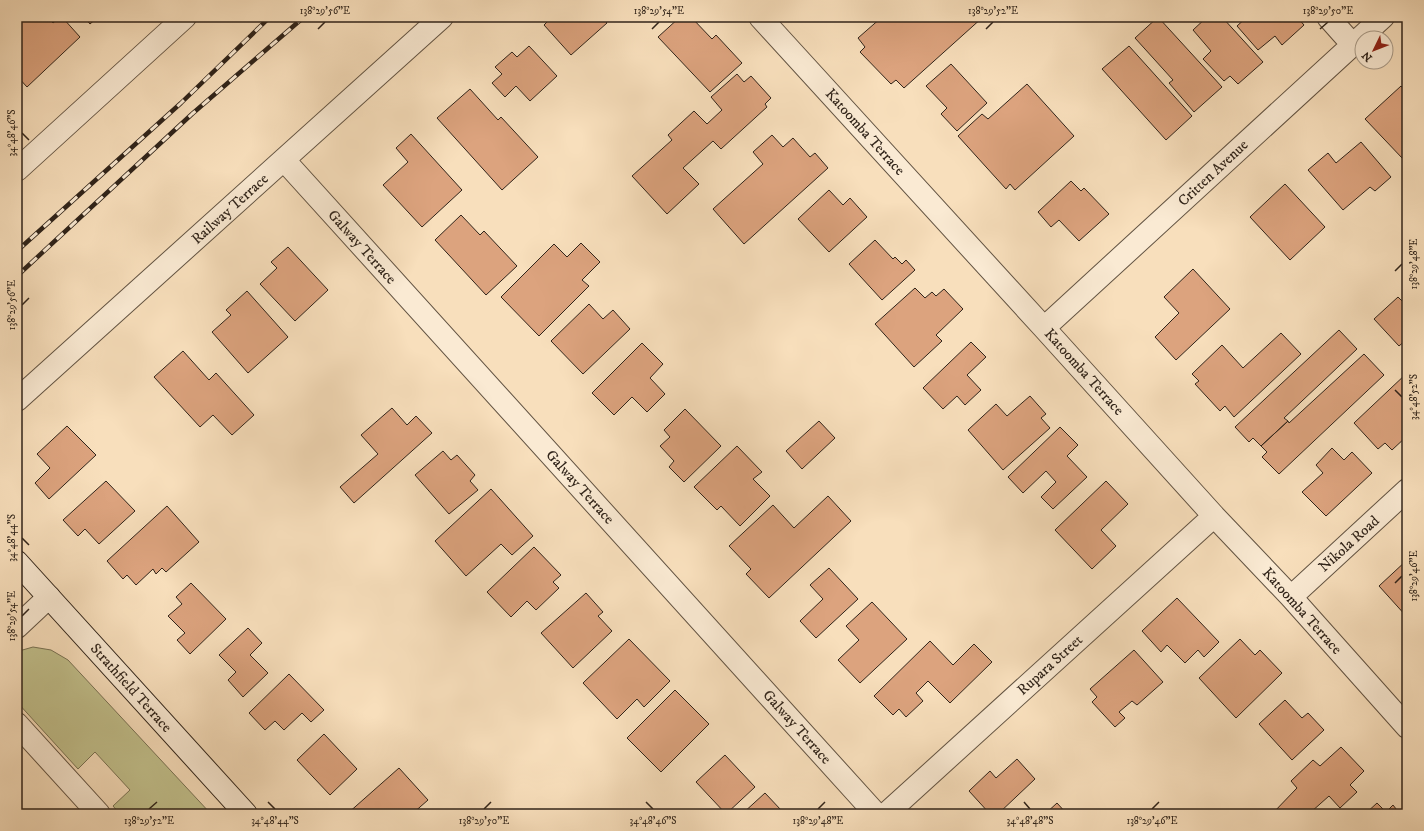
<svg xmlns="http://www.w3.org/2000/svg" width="1424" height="831" viewBox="0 0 1424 831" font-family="'IM FELL DW Pica',serif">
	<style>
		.green { fill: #c2c18d; stroke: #797254 }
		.building { fill: #dca37e; stroke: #30241a }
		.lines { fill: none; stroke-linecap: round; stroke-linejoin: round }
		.street-casing { stroke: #625342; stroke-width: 24 }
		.secondary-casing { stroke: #30241a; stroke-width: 24 }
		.street { stroke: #faead3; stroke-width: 22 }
		.secondary { stroke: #faead3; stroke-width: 22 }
		.rail-casing { stroke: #30241a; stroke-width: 4.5 }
		.rail { stroke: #faead3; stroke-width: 3; stroke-dasharray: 9; stroke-linecap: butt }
		.ticks { fill: none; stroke: #30241a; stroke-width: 1.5 }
		.labels { text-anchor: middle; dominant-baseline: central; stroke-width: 3; stroke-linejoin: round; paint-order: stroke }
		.street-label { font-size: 15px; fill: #30241a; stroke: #faead3 }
		.neatline { fill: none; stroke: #30241a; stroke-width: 1.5 }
		.ticks-label { font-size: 10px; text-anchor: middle; fill: #30241a }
	</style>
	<rect width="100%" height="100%" fill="#f8dfbc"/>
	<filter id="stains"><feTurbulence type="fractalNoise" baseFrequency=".005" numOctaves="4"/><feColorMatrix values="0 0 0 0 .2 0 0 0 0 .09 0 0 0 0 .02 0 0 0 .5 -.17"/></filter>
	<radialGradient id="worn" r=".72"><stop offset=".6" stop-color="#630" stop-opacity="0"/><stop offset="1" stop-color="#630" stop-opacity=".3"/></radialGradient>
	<path class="green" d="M33 647 51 650 68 660 211 814H120L113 806 130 790 95 752 78 769 17 702V653L19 651Z"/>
	<path class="building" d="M17 17H47L53 23 60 17H62L80 37 27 87 17 76Z
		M84 17H98L90 24Z
		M552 17H602L607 23 571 55 544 25Z
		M680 17H691L712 39 716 35 742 63 710 92 658 37Z
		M882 17H983L904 88 896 80 891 84 860 52 865 47 858 38Z
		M1158 17 1222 87 1194 112 1169 83 1173 80 1135 38Z
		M1207 17H1222L1263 62 1238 84 1230 76 1224 81 1203 59 1211 51 1193 30Z
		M1247 17H1297L1304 25 1282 45 1275 36 1258 50 1237 26Z
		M529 46 557 76 530 101 516 86 505 97 492 83 502 74 495 67 512 52 517 57Z
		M1129 46 1192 116 1166 140 1102 69Z
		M951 64 987 103 957 131 941 114 947 108 926 86Z
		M737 74 744 82 751 76 771 98 765 104 767 107 721 149 713 141 683 168 699 184 667 214 632 176 672 140 668 135 694 111 707 124 722 110 711 97Z
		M1027 84 1074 136 1015 190 1010 184 1006 189 958 136 982 114 988 119Z
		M1401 86 1407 93V155L1403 159 1365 119Z
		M470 89 498 120 501 117 538 157 502 190 437 118Z
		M411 134 462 190 422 227 383 185 408 162 396 148Z
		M772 135 783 147 793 138 810 157 815 153 828 168 744 244 713 209 763 164 753 152Z
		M1361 142 1391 177 1375 191 1370 187 1343 210 1308 170 1328 153 1336 163Z
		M1071 181 1081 191 1084 188 1109 214 1079 241 1059 220 1051 227 1038 212Z
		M1285 184 1325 227 1290 260 1250 217Z
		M829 190 843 205 850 198 867 217 829 252 798 219Z
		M461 215 480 235 484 231 517 266 486 295 435 240Z
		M875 240 893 259 895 257 902 264 906 260 915 270 882 300 849 264Z
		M581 243 600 262 582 280 589 286 539 336 501 297 554 244 567 257Z
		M288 247 328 290 295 321 260 284 277 268 271 262Z
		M1193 269 1230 309 1176 360 1155 337 1179 313 1164 297Z
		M915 288 925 298 932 292 936 296 944 289 963 309 936 335 942 341 914 367 875 324Z
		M247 291 288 337 248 373 212 332 231 315 226 310Z
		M1398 297 1407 306V339L1399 346 1374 319Z
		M589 304 603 319 613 310 630 329 583 374 551 341Z
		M1339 330 1357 349 1284 418 1288 421 1261 446 1253 438 1249 442 1235 427Z
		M1281 333 1301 354 1234 417 1225 406 1220 411 1195 384 1199 381 1192 374 1222 345 1243 368Z
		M971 342 986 357 967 375 981 390 965 405 957 396 943 409 923 388Z
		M642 343 663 364 650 378 665 394 647 412 632 397 614 415 592 393Z
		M183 351 209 380 216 373 254 415 232 435 213 415 200 427 154 377Z
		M1364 354 1384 375 1279 474 1262 457 1267 452 1261 446 1288 421 1289 423Z
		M1407 373V436L1392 450 1385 443 1378 449 1354 423Z
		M1030 396 1046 414 1041 418 1050 428 1003 470 968 430 996 404 1007 416Z
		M392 408 407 425 416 416 432 433 354 503 340 487 378 454 361 435Z
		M685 409 721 446 684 482 669 467 674 461 660 446 670 437 664 430Z
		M819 421 835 438 802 469 786 451Z
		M67 426 96 455 49 499 35 483 50 468 37 454Z
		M1060 427 1078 445 1067 456 1087 477 1053 509 1041 497 1056 482 1046 471 1023 493 1008 477Z
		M737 446 762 472 753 479 770 496 740 526 721 506 717 510 694 487Z
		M1332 448 1344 460 1352 452 1372 473 1326 516 1302 492 1323 473 1316 465Z
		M443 451 451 460 457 455 475 475 470 481 478 490 449 514 415 475Z
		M106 481 135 511 99 544 85 529 78 536 63 520Z
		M1106 481 1128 504 1101 530 1116 546 1092 569 1055 530Z
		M491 489 533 536 512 555 501 544 466 576 435 541Z
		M828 496 851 521 769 598 746 574 751 569 729 546 773 505 794 528Z
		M167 506 199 542 166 572 162 568 156 574 153 569 136 585 127 575 123 579 107 561Z
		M534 547 561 575 553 582 559 588 536 610 527 601 511 617 487 592Z
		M1407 560V617L1379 586Z
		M829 568 858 599 816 638 800 621 823 599 810 585Z
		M191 583 226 619 190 654 177 640 185 633 168 616 182 604 176 597Z
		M586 593 603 612 598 616 612 631 573 668 541 633Z
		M1177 598 1219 642 1204 657 1198 650 1185 663 1167 645 1161 652 1142 631Z
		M872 602 907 639 860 683 838 660 859 640 846 626Z
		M248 628 262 643 250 655 268 673 243 697 228 680 236 672 219 655Z
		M629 639 670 681 644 707 637 699 617 719 583 683Z
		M1240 639 1255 655 1260 650 1282 673 1236 718 1199 678Z
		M930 641 953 665 974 644 992 662 950 703 928 681 916 693 923 701 906 717 899 709 893 715 874 696Z
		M1134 650 1163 682 1137 705 1132 701 1119 712 1125 718 1115 727 1092 702 1097 697 1090 689Z
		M289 674 324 710 311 722 302 713 284 730 275 721 265 730 249 713Z
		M675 690 709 724 661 772 627 738Z
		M1285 700 1302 718 1308 713 1324 730 1292 760 1259 724Z
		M324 734 357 769 330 795 297 760Z
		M1341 747 1364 771 1350 785 1357 792 1340 808 1329 796 1311 812 1313 814H1272L1297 788 1291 781 1313 760 1320 766Z
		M725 755 755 787 726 814 696 782Z
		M1017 759 1035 779 998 814H990L969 791 990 771 996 778Z
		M399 768 428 800 412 814H347Z
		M765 793 781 810 777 814H742Z
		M1057 803 1067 814H1045Z
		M1377 803 1386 812 1393 805 1400 814H1365Z"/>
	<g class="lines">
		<defs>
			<path id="street" d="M760 17 1044 328 1214 516 1291 597 1407 727
				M1328 17 1352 44
				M284 160 876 814
				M17 170 185 17
				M1044 328 1383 17
				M17 400 442 17
				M1291 597 1407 490
				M17 627 49 597
				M17 724 99 814
				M886 814 1214 516"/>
			<path id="secondary" d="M17 562 246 814"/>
		</defs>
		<use href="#street" class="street-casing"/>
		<use href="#secondary" class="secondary-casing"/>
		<use href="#street" class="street"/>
		<use href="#secondary" class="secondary"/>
		<defs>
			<path id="rail" d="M17 251 181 103 270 17
				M17 276 192 114 304 17"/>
		</defs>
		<use href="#rail" class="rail-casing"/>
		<use href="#rail" class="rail"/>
	</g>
	<path class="ticks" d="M318 29 325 22M652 29 659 22M986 29 993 22M1320 29 1328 22M22 133 29 140M1395 271 1402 264M22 305 29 298M1395 390 1402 397M22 538 29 545M1395 583 1402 576M22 616 29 609M268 802 275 809M646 802 653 809M1024 802 1030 809M149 809 157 802M484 809 491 802M818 809 825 802M1152 809 1159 802"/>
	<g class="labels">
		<g class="street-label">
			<text transform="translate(865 132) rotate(48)">Katoomba Terrace</text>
			<text transform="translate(1213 173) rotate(-43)">Critten Avenue</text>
			<text transform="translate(230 209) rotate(-42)">Railway Terrace</text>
			<text transform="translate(362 247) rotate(48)">Galway Terrace</text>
			<text transform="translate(1084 372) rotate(48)">Katoomba Terrace</text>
			<text transform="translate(580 487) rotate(48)">Galway Terrace</text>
			<text transform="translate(1349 544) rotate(-42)">Nikola Road</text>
			<text transform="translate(1302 611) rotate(48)">Katoomba Terrace</text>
			<text transform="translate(1050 665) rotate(-42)">Rupara Street</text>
			<text transform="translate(131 688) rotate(48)">Strathfield Terrace</text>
			<text transform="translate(797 727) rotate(48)">Galway Terrace</text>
		</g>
	</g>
	<rect width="1424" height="831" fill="none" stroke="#f8dfbc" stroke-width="44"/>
	<g transform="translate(1374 50) rotate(227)"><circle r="19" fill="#faead3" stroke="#a99b89"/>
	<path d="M0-3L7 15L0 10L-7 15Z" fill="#8f2418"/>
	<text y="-6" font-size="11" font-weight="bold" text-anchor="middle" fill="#30241a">N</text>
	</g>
	<rect x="22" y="22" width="1380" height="787" class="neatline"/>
	<g class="ticks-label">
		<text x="325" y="14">138°29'56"E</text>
		<text x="659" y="14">138°29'54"E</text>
		<text x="993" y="14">138°29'52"E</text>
		<text x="1328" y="14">138°29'50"E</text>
		<text transform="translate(11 133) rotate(-90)" y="4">34°48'46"S</text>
		<text transform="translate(1413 264) rotate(-90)" y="4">138°29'48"E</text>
		<text transform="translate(11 305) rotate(-90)" y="4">138°29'56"E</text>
		<text transform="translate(1413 397) rotate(-90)" y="4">34°48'52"S</text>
		<text transform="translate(11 538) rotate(-90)" y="4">34°48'44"S</text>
		<text transform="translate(1413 576) rotate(-90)" y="4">138°29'46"E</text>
		<text transform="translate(11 616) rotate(-90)" y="4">138°29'54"E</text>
		<text x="149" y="824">138°29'52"E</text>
		<text x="275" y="824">34°48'44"S</text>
		<text x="484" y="824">138°29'50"E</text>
		<text x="653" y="824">34°48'46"S</text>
		<text x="818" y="824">138°29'48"E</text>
		<text x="1030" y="824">34°48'48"S</text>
		<text x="1152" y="824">138°29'46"E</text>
	</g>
	<rect width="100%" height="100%" filter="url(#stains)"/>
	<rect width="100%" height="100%" fill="url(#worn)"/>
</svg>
